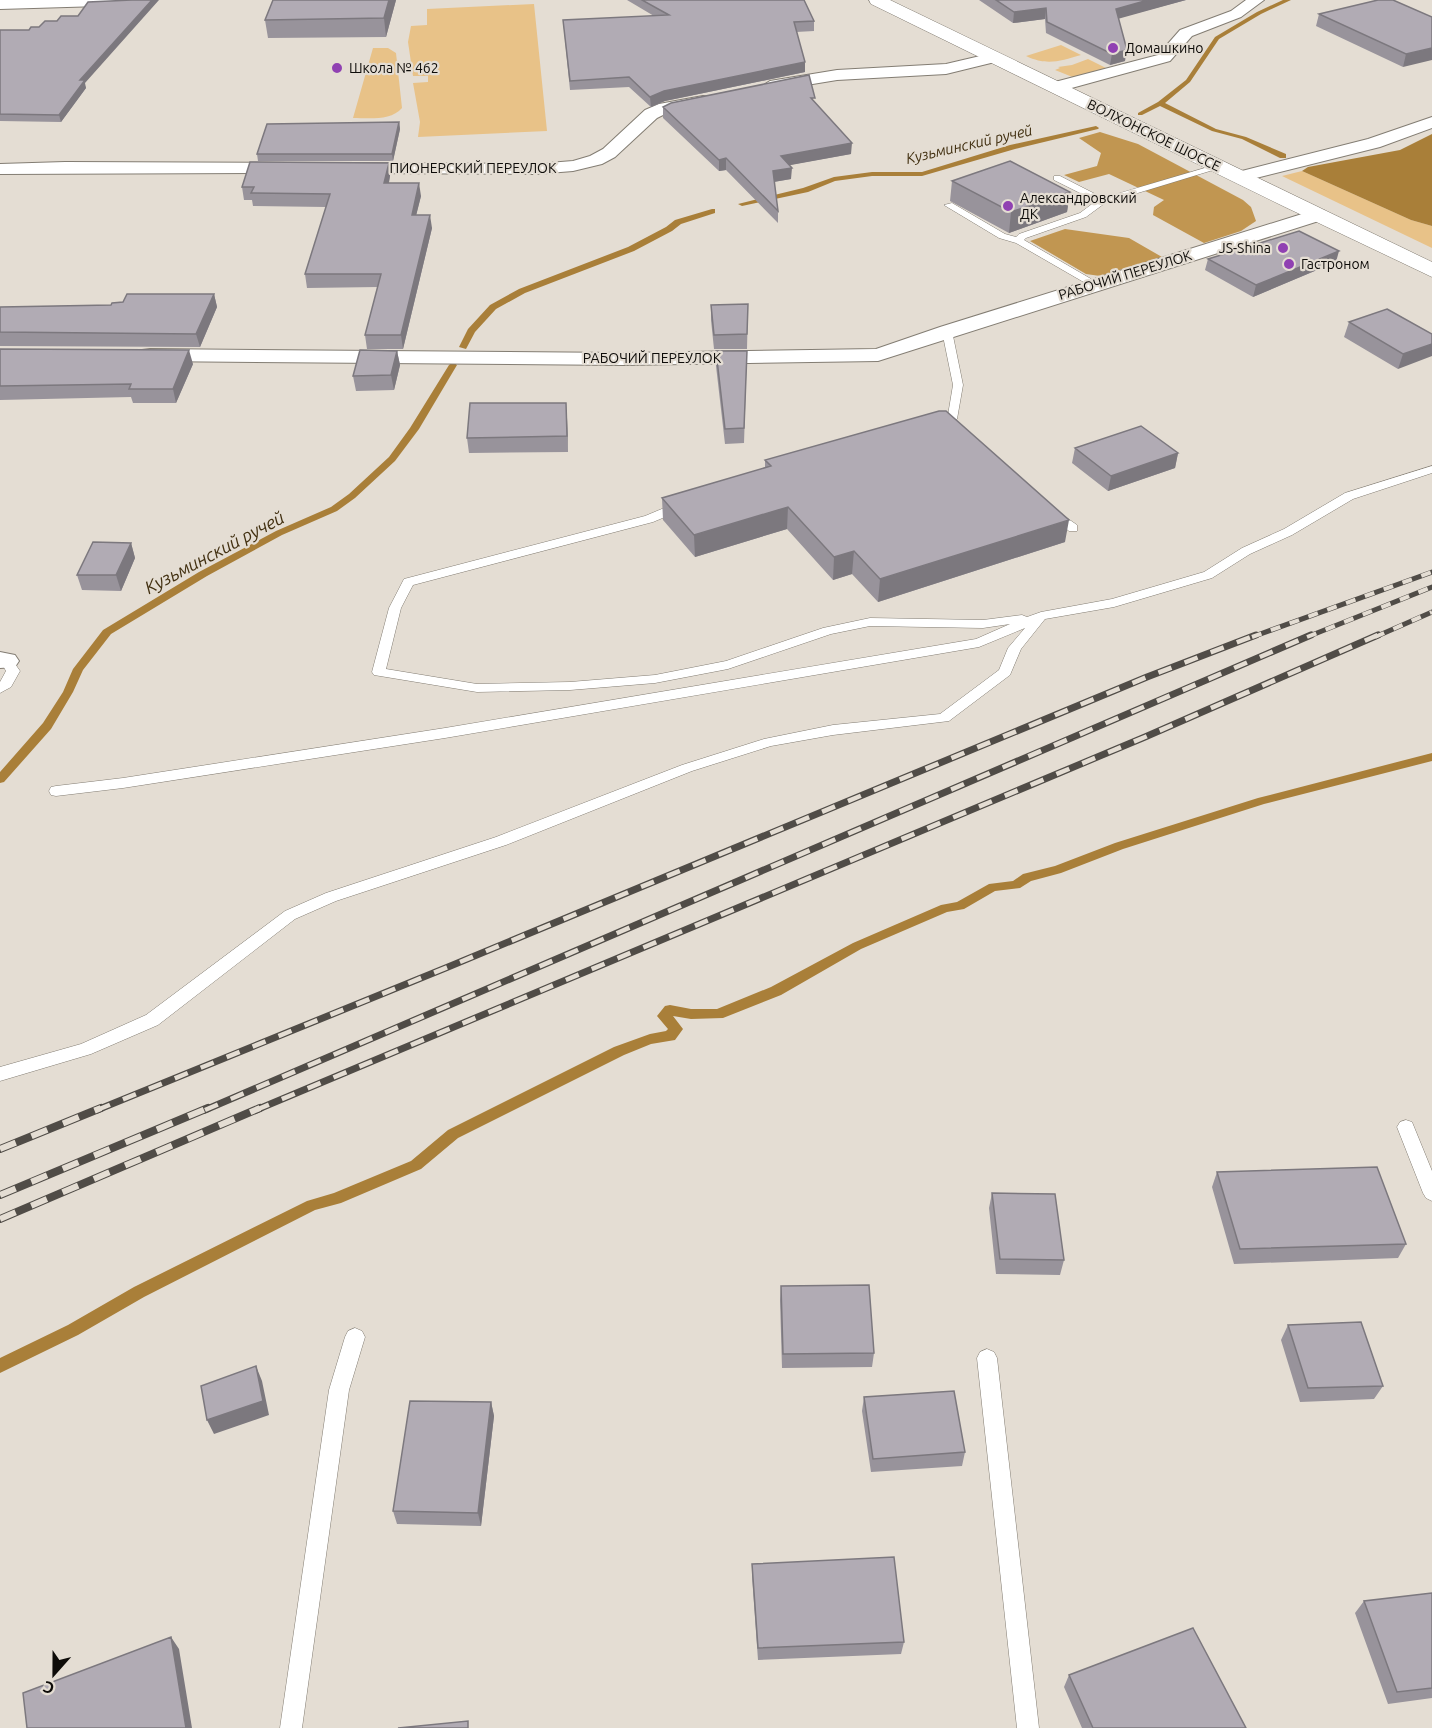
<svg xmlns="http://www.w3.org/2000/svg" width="1432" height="1728" viewBox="0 0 1432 1728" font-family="Ubuntu,sans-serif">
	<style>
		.green { fill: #e8c288 }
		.forest { fill: #c19651 }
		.water { fill: #a97f39 }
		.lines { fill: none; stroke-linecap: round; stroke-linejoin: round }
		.stream { fill: #a97f39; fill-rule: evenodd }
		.service-casing { stroke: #837d73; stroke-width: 1 }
		.minor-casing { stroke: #837d73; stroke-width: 2 }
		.secondary-casing { stroke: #837d73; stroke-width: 1 }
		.service { fill: #fff; fill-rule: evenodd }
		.minor { fill: #fff; fill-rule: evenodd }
		.secondary { fill: #fff; fill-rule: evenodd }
		.rail-far2-casing { stroke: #504c47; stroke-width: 5 }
		.rail-far1-casing { stroke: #504c47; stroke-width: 7 }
		.rail-casing { stroke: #504c47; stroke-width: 8 }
		.rail-far2 { stroke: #e4ddd3; stroke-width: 4; stroke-dasharray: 10; stroke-linecap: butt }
		.rail-far1 { stroke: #e4ddd3; stroke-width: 4.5; stroke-dasharray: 14; stroke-linecap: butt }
		.rail { stroke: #e4ddd3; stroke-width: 6; stroke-dasharray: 17; stroke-linecap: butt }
		.wall { fill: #98939b }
		.shaded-wall { fill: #7c787e }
		.building { fill: #b1abb4; stroke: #7c787e; stroke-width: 1.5 }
		.poi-dot { fill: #9041b2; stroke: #e4ddd3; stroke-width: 2 }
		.labels { text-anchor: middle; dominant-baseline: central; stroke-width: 4.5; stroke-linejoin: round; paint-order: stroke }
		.far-poi-label { font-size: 14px; fill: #0e0c09; stroke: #e4ddd3; text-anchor: start }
		.far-street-label { font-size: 14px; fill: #0e0c09; stroke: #e4ddd3 }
		.far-water-label { font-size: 15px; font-style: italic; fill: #423011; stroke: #e4ddd3 }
		.water-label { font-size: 18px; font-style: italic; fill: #423011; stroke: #e4ddd3 }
	</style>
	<rect width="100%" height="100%" fill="#e4ddd3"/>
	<path class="green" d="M534 4 547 131 418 137 420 122 413 83 428 82V76H413L408 42 411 26 427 25V9Z
		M1061 45 1081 55C1060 61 1047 66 1026 56Z
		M373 48H388L396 53 402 108C391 121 369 118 353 118Z
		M1088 59 1108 69 1075 78 1055 70 1060 68 1058 67 1072 65Z
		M1302 171 1411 220 1432 226V248L1282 176Z"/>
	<path class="forest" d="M1100 132 1138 144 1243 200 1251 207 1256 221 1241 231 1204 243 1153 215 1154 207 1164 200 1109 174 1079 182 1064 175 1097 166 1101 153 1079 138Z
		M1065 229 1129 238 1162 257 1100 276 1086 274 1030 241Z"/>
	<path class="water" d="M1432 134V226L1411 220 1302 171 1308 167 1400 150Z"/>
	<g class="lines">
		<path class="stream" d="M1283 0H1291L1261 14 1219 39 1190 82 1165 103 1216 129 1246 137 1286 154V158H1280L1242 139 1212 131 1160 106 1142 115H1138V113L1158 102 1186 80 1215 37 1257 12Z
			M1096 126 1099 128 1098 129 1015 149 922 176H872L835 181 808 192 742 206 738 204 803 188 834 177 872 172H922L1010 145Z
			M712 209H715V213L681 224 672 231 634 251 525 293 496 309 475 332 466 349 459 347 468 329 490 305 519 289 628 247 666 227 675 220Z
			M453 362 457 365 419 429 395 461 355 498 337 511 282 535 207 576 111 634 83 670 73 692 51 729 4 782 0 783V772L43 723 63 692 73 669 103 630 199 572 276 531 331 507 349 494 389 457 410 428 449 365Z
			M1432 753V761L1264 804 1123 849 1061 873 1031 881 1020 888 995 891 964 909 947 912 861 949 781 995 723 1018 691 1019 673 1016 683 1029 675 1040 651 1044 624 1055 458 1138 421 1169 341 1203 315 1210 144 1297 78 1335 0 1373V1358L68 1325 134 1287 307 1201 334 1193 411 1161 448 1130 614 1047 650 1034 666 1031 668 1029 657 1016 665 1006 670 1005 691 1009H717L771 987 853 943 941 905 957 902 989 884 1013 881 1023 874 1055 866 1115 843 1258 798Z"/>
		<defs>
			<path id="service" d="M1215 165 1223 167 1105 203 1086 217 1026 238 1024 240 1098 283 1099 285 1094 288 1016 243 999 238 944 205 952 203 1005 234 1016 237 1019 234 1080 213 1096 201 1054 180V176H1060L1103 198Z
				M947 328 952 331 963 385 957 419 934 427 928 424 930 422 948 415 953 385 942 331Z
				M1432 466V473L1353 499 1292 535 1250 554 1212 578 1114 607 1045 619 1021 649 1010 675 949 721 833 735 771 746 692 771 506 845 336 901 295 919 158 1025 91 1054 0 1081V1067L81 1044 146 1015 285 911 326 893 496 837 682 765 764 739 833 725 940 714 999 670 1008 648 1025 628 979 647 445 738 123 788 56 796 51 795 49 791 51 787 56 786 123 778 445 728 976 639 1010 624 983 628 870 626 831 634 728 669 655 683 570 690 477 692 374 675 372 672 389 608 404 579 645 516 676 503H684V509L653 522 413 585 401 608 386 669 477 684 570 682 655 675 726 661 823 628 870 618 983 620 1022 615 1027 617 1041 612 1112 599 1204 572 1242 548 1284 529 1345 493Z
				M1054 509 1077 525V531H1069L1050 516 1048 513Z
				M6 657 11 658 20 671 11 687 0 693V682L6 671 0 660Z
				M1406 1120 1412 1122 1432 1171V1201L1426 1198 1423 1193 1397 1127 1400 1122Z
				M355 1328 362 1331 365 1337 349 1390 302 1728H280L329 1390 345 1337 348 1331Z
				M987 1349 994 1352 997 1358 1039 1728H1017L977 1358 980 1352Z"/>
			<path id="minor" d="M0 0H142L134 5 0 9Z
				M1246 0H1264L1241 17 1192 36 1170 61 1057 92 1049 87 1051 83 1158 55 1180 30 1231 11Z
				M993 53 1001 58 999 61 946 74 837 80 770 91 762 86 770 81 837 70 946 64Z
				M703 96 709 97 711 101 709 105 669 112 657 118 615 157 602 164 573 171 536 174 348 173 342 172 339 168 342 164 348 163 536 164 573 161 590 156 603 149 645 110 659 104Z
				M1432 117V128L1380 147 1240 182 1234 181 1231 177 1234 173 1368 139Z
				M65 162 288 163 294 164 297 168 294 172 288 173 0 174V164Z
				M1318 209 1325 211 1327 215 1325 219 878 361 624 365 150 361 142 360 139 355 142 350 150 349 624 353 876 349 940 327Z
				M0 652 15 655 19 661 15 667 0 668Z"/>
			<path id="secondary" d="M869 0H890L1432 262V277L1285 207 871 4Z"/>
		</defs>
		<use href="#service" class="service-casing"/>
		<use href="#minor" class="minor-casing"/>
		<use href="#secondary" class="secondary-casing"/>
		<use href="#service" class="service"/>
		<use href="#minor" class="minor"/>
		<use href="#secondary" class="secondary"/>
		<defs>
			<path id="rail-far2" d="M1252 637 1432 572
				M1307 637 1432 587
				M1375 637 1432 612"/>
			<path id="rail-far1" d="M97 1110 448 967 1147 677 1256 635
				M205 1110 1311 635
				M256 1110 1145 737 1378 635"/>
			<path id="rail" d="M0 1149 101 1108
				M0 1195 208 1108
				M0 1219 260 1108"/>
		</defs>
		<use href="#rail-far2" class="rail-far2-casing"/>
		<use href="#rail-far1" class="rail-far1-casing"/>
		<use href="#rail" class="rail-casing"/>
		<use href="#rail-far2" class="rail-far2"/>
		<use href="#rail-far1" class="rail-far1"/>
		<use href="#rail" class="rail"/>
	</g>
	<path class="wall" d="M273 0H396L386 37 268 38 265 20Z
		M627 0H804L814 21V31L796 32 805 72 665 101 651 107 629 87 570 90 563 20 654 16Z
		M979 0H1186L1118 18 1125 61 1110 65 1046 33 1045 19 1013 23Z
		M1319 14 1432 17 1403 67 1316 26Z
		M57 21 86 88 61 122 0 121V30H29L39 27Z
		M815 102 851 154 789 165 791 179 774 182 778 211V223L726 170 719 171 663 118V107Z
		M399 122 400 129 393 161H258L257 154Z
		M389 163 390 176 389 183 421 196 416 215 432 228 403 349H367L365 335 378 287 307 288 305 274 326 207 253 206 252 200H244L242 187Z
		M952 181 1070 192 1067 212 1009 233 950 201Z
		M1208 259 1336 262 1253 297 1205 270Z
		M214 294 217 307 200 347 0 346V307L111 305 123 302Z
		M748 304 747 349H714L711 320V305Z
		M1349 322 1432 334 1398 369 1344 337Z
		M0 349 193 364 176 403H133L131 397 0 400Z
		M397 351 400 365 394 390 356 391 353 376Z
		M716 351H747L744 443 725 444 716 366Z
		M567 418 568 452 469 453 467 438Z
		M1075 448 1178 453 1175 468 1108 491 1072 463Z
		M765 460 1065 542 878 602 852 574 833 580 787 529 695 557 663 520 662 498 765 468Z
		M131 543 135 558 121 591 82 590 77 575Z
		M1217 1172 1406 1244 1398 1258 1234 1264 1212 1187Z
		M992 1193 1064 1260 1060 1275 996 1274 989 1208Z
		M781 1286 874 1353 872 1367 782 1368 780 1300Z
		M1288 1325 1383 1386 1374 1399 1300 1402 1281 1340Z
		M864 1397 965 1452 962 1466 871 1472 862 1411Z
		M491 1402 494 1416 481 1526 397 1524 393 1511Z
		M752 1564 904 1642 901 1654 758 1660 752 1576Z
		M1432 1593V1698L1388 1704 1355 1613 1364 1601Z
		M1069 1675 1246 1728H1082L1064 1687Z"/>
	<path class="shaded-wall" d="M152 0H159L85 83 86 88 61 122 59 115 80 80Z
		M389 0H396L386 37 384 18Z
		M1148 0H1186L1114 20 1116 9Z
		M1046 8 1045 19 1013 23 1014 12Z
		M1432 48V60L1403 67 1406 54Z
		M1127 50 1125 61 1110 65 1112 54Z
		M805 62V72L665 101 651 107 650 97 664 91Z
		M399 122 400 129 393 161 392 154Z
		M852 143 851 154 780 167 781 156Z
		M726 158V170L719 171V160Z
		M389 163 390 176 386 196 384 183Z
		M792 168 791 179 773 182V171Z
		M419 183 421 196 413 228 412 215Z
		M1070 192 1067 212 1009 233 1011 212Z
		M430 215 432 228 403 349 401 335Z
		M1339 251 1336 262 1253 297 1256 285Z
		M214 294 217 307 200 347 196 334Z
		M1432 344V356L1398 369 1403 354Z
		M189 350 193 364 176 403 173 389Z
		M397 351 400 365 394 390 391 375Z
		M566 403 567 418 568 452 567 436Z
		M1178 453 1175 468 1108 491 1111 476Z
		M788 507 787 529 695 557 694 535Z
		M1069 520 1065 542 878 602 880 579Z
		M131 543 135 558 121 591 116 575Z
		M854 551 852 574 833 580 834 557Z
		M256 1366 262 1381 269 1415 214 1434 207 1420Z
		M491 1402 494 1416 481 1526 478 1513Z
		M171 1637 179 1649 192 1728H186Z"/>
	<path class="building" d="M132 0H152L80 80H85L59 115 0 114V30H29L31 27H39L45 21H57L61 16H78L88 2Z
		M273 0H389L384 18 265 20Z
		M642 0H804L814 21 794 22 805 62 664 91 650 97 629 77 570 81 563 20 669 15Z
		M996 0H1148L1116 9 1127 50 1112 54 1047 22 1046 8 1014 12Z
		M1378 0H1393L1432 17V48L1406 54 1319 14Z
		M809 75 815 98H811L852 143 781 156 792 168 773 171 778 211 726 158 719 160 663 107 671 103Z
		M399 122 392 154H257L267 124Z
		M1010 161 1070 192 1011 212 952 181Z
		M250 162 389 163 384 183H419L412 215H430L401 335H365L381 274H305L330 194 251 193 254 187H242Z
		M1299 231 1339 251 1256 285 1208 259Z
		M127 294H214L196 334 0 332V307L111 305 112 303 123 302Z
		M748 304 747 334 714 335 711 305Z
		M1387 309 1432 334V344L1403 354 1349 322Z
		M0 349 189 350 173 389H129L131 384 0 386Z
		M360 350 397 351 391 375 353 376Z
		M716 351H747L744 428 725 429Z
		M470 403H566L567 436 467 438Z
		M939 411H946L1069 520 880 579 854 551 834 557 788 507 694 535 662 498 771 466 765 460Z
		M1141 426 1178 453 1111 476 1075 448Z
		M93 542 131 543 116 575H77Z
		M1377 1167 1406 1244 1240 1249 1217 1172Z
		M992 1193 1055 1194 1064 1260 1000 1259Z
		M869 1285 874 1353 783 1354 781 1286Z
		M1361 1322 1383 1386 1308 1388 1288 1325Z
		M256 1366 263 1401 207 1420 201 1386Z
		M954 1391 965 1452 873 1459 864 1397Z
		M410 1401 491 1402 478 1513 393 1511Z
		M894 1557 904 1642 758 1648 752 1564Z
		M1432 1593V1688L1397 1692 1364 1601Z
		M1193 1628 1246 1728H1093L1069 1675Z
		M171 1637 186 1728H27L23 1693Z
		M468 1721V1728H398Z"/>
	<g class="poi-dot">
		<circle cx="1113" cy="48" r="6"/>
		<circle cx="337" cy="68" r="6"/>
		<circle cx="1008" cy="206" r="6"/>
		<circle cx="1283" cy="248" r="6"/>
		<circle cx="1289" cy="264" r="6"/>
	</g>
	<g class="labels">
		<g class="far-poi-label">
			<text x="1125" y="48">Домашкино</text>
			<text x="349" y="68">Школа № 462</text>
			<text x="1020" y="198">Александровский<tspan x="1020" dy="16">ДК</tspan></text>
			<text x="1271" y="248" text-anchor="end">JS-Shina</text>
			<text x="1301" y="264">Гастроном</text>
		</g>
		<g class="far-street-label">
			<text transform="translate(1154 135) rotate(26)">ВОЛХОНСКОЕ ШОССЕ</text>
			<text x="473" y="168">ПИОНЕРСКИЙ ПЕРЕУЛОК</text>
			<text transform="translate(1125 275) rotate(-17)">РАБОЧИЙ ПЕРЕУЛОК</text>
			<text x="652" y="358">РАБОЧИЙ ПЕРЕУЛОК</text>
		</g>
		<g class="far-water-label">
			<text transform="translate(969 144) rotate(-13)">Кузьминский ручей</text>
		</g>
		<g class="water-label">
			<text transform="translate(214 552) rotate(-28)">Кузьминский ручей</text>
		</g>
	</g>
	<g transform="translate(54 1674) rotate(201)" stroke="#e4ddd3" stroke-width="4.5" paint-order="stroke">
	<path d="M0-4.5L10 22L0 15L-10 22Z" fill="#0e0c09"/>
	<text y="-9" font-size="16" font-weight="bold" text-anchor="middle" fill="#0e0c09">С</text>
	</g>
</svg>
